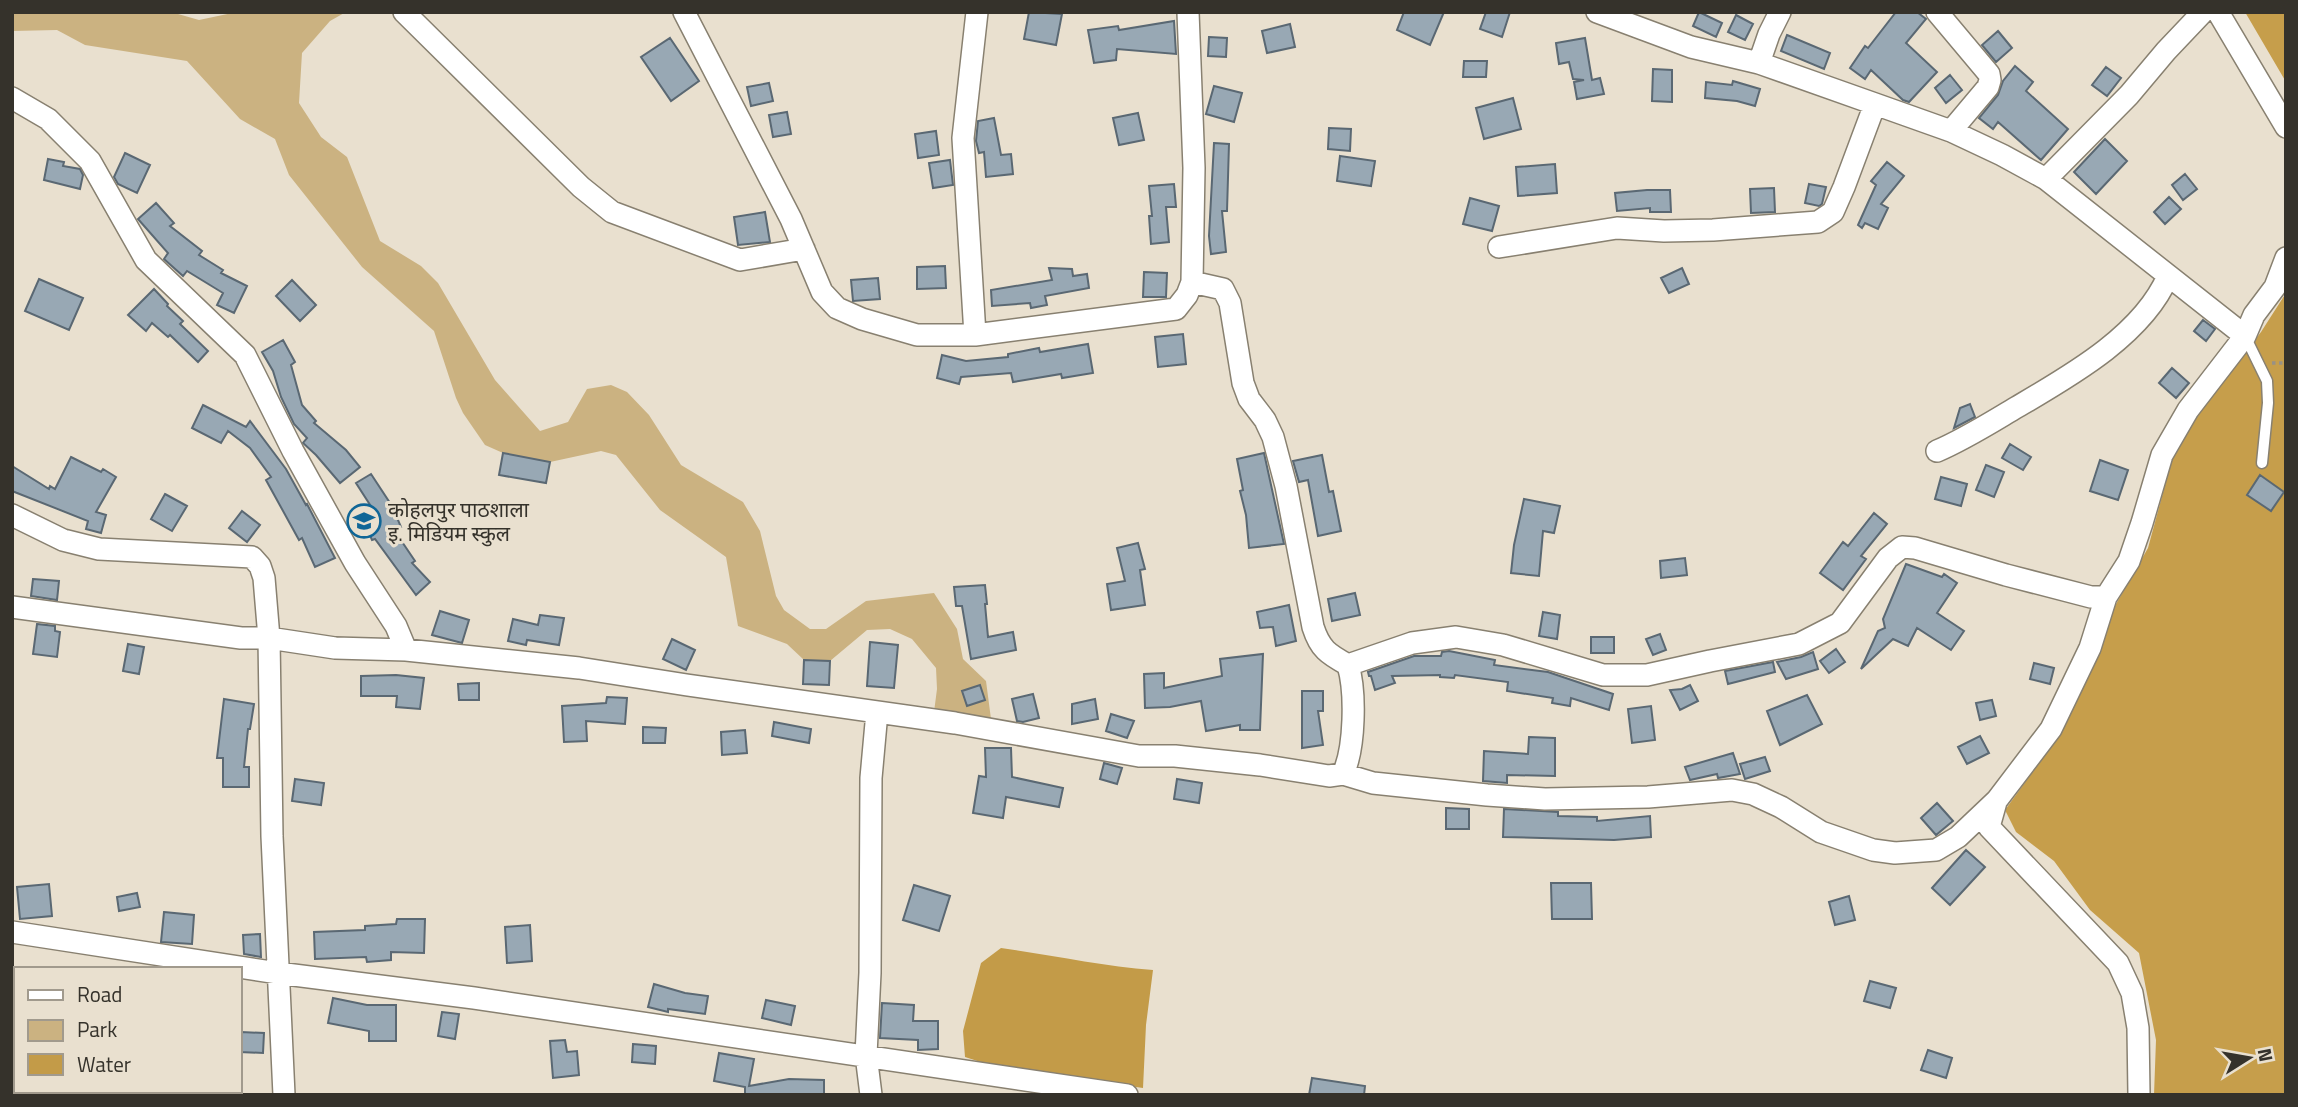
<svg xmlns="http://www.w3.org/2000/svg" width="2298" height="1107" viewBox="0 0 2298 1107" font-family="'Titillium Web','Noto Sans Devanagari',sans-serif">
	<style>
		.green { fill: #cbb281 }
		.forest { fill: #c69e4b }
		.water { fill: #c39b48 }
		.building { fill: #98a8b4; stroke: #5a6873; stroke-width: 2 }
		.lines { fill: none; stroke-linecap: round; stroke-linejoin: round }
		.lane-casing { stroke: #888070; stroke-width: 13 }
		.street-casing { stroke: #888070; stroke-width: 24 }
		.path { stroke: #989185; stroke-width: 3.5; stroke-dasharray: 3.5 3.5; stroke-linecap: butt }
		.lane { stroke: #fff; stroke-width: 10 }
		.street { stroke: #fff; stroke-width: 21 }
		.labels { text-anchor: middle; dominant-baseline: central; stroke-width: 6; stroke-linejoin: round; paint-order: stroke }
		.poi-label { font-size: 21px; fill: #35322b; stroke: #e9e0cf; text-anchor: start }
	</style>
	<rect width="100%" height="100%" fill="#e9e0cf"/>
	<path class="green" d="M12 12H171L199 20 237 12H346L330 21 302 53 299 103 321 137 347 157 380 241 421 266 438 283 495 380 540 431 568 422 587 389 611 385 627 392 649 415 681 465 743 502 760 531 776 596 784 610 810 629H826L866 601 934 593 957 629 963 659 986 681 991 719 934 712 937 689 936 668 912 639 890 629 867 630 830 661 804 660 787 644 738 626 726 557 660 510 616 455 601 451 550 462 503 453 485 445 463 413 456 398 434 331 362 267 289 175 275 139 240 119 187 61 85 45 57 30 12 31Z"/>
	<path class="forest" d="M2245 12H2286V82Z
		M2286 293V1095H2154L2156 1040 2139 953 2090 910 2054 861 2016 832 2005 810 2053 744 2112 611 2148 548 2177 441 2261 332Z"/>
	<path class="water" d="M1001 948C1052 955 1102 966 1153 970L1146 1025 1143 1088 996 1067 965 1057 963 1031 981 963Z"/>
	<path class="building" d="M1029 12 1062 14 1056 45 1024 39Z
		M1404 12H1444L1430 45 1397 30Z
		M1486 12H1510L1502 37 1480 29Z
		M1699 12 1722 23 1716 37 1693 26Z
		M1896 12H1917L1926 19 1906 43 1937 72 1909 102 1903 100 1871 70 1865 79 1850 68 1865 46 1868 48Z
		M1736 15 1753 24 1745 40 1728 32Z
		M1174 21 1176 54 1117 49 1116 60 1094 63 1088 30 1118 26 1119 30Z
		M1290 24 1295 47 1267 53 1262 31Z
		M1998 31 2012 48 1996 62 1982 45Z
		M1787 35 1830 53 1824 69 1781 51Z
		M1209 37 1227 38 1226 57 1208 56Z
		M670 38 699 81 671 101 641 57Z
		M1585 38 1592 80 1600 78 1604 94 1577 99 1574 82 1584 80 1573 79 1569 62 1559 64 1556 43Z
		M1464 61H1487L1486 77H1463Z
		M2015 66 2033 82 2026 91 2068 129 2041 160 1998 122 1993 129 1979 118 1998 95 2003 81Z
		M2106 67 2121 78 2107 96 2092 85Z
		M1653 69 1672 70V102L1652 101Z
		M1950 75 1962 90 1946 103 1935 88Z
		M1733 81 1760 89 1755 106 1737 101 1705 98 1706 82 1732 85Z
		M769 83 773 101 751 106 747 87Z
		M1214 86 1242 93 1234 122 1206 114Z
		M1513 98 1521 129 1484 139 1476 108Z
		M787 112 791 134 773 137 769 115Z
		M1138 113 1144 140 1119 145 1113 118Z
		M994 118 1001 155 1011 154 1013 174 986 177 984 152 979 153 976 141 978 121Z
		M1329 128 1351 129 1350 151 1328 149Z
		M936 131 939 155 918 158 915 134Z
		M2105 139 2127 161 2096 194 2074 172Z
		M1214 143 1229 144 1227 211H1222L1226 252 1211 254 1209 236Z
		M125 153 150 165 137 193 118 184 114 177Z
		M1340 156 1375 161 1371 186 1337 181Z
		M48 159 64 162 63 166 80 169 83 175 80 189 44 180Z
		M950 160 953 185 933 188 929 163Z
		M1887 162 1904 176 1881 204 1888 208 1878 229 1865 223 1862 228 1858 225 1876 185 1871 181Z
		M1555 164 1557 193 1518 196 1516 167Z
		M2185 174 2197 189 2183 200 2172 185Z
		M1174 184 1176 207H1166L1169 242 1151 244 1149 216H1152L1149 186Z
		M1809 184 1826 187 1822 204 1819 206 1805 203Z
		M1774 188 1775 212 1751 213 1750 189Z
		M1647 190H1670L1671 212H1650V208L1617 211 1615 193Z
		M2169 197 2181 209 2165 224 2154 212Z
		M1470 198 1499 206 1492 231 1463 224Z
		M156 203 174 223 170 226 202 251 199 255 223 270 221 273 247 286 234 313 217 305 223 293 187 271 183 276 164 259 168 253 138 219Z
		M765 212 770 242 738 245 734 217Z
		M945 266 946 288 917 289V267Z
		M1049 268 1072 269 1073 276 1087 274 1089 288 1045 296 1047 305 1031 308 1030 303 992 306 991 290 1052 280Z
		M1682 268 1689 284 1669 293 1661 278Z
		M1144 272 1167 273 1166 297H1143Z
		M878 278 880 299 853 301 851 280Z
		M39 279 83 298 69 330 25 311Z
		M292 280 316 305 300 321 276 296Z
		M154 289 168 304 167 306 183 321 180 324 208 351 198 362 170 335 168 337 152 323 146 331 128 315Z
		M2203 320 2215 329 2206 341 2194 331Z
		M1183 334 1186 364 1158 367 1155 337Z
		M283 340 295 362 291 365 302 405 316 421 314 423 346 450 360 467 340 483 316 455 303 443 307 438 294 424 281 397 273 371 262 352Z
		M1088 344 1093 373 1062 378 1061 374 1013 382 1011 373 961 377 959 384 937 378 942 355 966 361 1008 357V354L1039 348 1040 352Z
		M2172 368 2189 383 2176 398 2159 383Z
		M1970 404 1975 417 1954 428 1960 408Z
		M203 405 246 427 250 421 286 469 306 505 307 504 335 558 315 567 302 538 299 540 266 480 271 477 250 448 228 431 221 443 192 428Z
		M2010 444 2031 457 2023 470 2002 458Z
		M503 453 550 462 546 483 499 475Z
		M1264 453 1284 544 1249 548 1246 515 1240 491 1243 490 1237 459Z
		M1322 455 1329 492 1333 491 1341 531 1318 536 1308 480 1299 482 1293 461Z
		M71 457 101 472 103 469 116 477 96 512 106 515 101 533 86 529 88 521 12 491V466L49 489 50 486 55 489Z
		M2100 460 2128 470 2118 500 2090 491Z
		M1986 465 2004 472 1994 497 1976 490Z
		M371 474 392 506 401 527 394 530 415 561 412 563 430 582 416 595 375 539 372 540 362 517 374 511 356 483Z
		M2260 475 2284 492 2271 511 2247 495Z
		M1941 477 1967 484 1961 506 1935 499Z
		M165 494 187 506 172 531 151 519Z
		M1524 499 1560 506 1554 533 1543 531 1539 576 1511 573 1514 545Z
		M242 511 260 525 247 542 229 528Z
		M1874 513 1887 524 1861 556 1866 559 1843 590 1820 573 1843 542 1848 546Z
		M1138 543 1145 569 1140 570 1145 605 1111 610 1107 584 1125 581 1117 548Z
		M1685 558 1687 575 1661 578 1660 561Z
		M1906 564 1942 577 1944 574 1957 583 1937 613 1964 631 1951 650 1917 628 1908 646 1893 639 1861 669 1878 631 1885 628 1883 619Z
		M33 579 59 581 57 600 31 596Z
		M985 585 987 604H985L988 637 1013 632 1016 650 971 659 962 606H956L954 587Z
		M1355 593 1360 615 1332 621 1328 599Z
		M1289 605 1296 641 1276 646 1273 627 1260 628 1257 612Z
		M440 611 469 620 462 643 432 635Z
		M1543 612 1560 615 1557 639 1539 636Z
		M540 615 564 618 559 645 527 640 526 645 508 641 513 619 538 625Z
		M37 624 55 626V631L60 632 57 657 33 654Z
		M1660 634 1666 650 1653 655 1646 639Z
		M1591 637H1614V653H1591Z
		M672 639 695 650 686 670 663 659Z
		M870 642 898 645 894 688 867 686Z
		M128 644 144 647 139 674 123 671Z
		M1836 649 1845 662 1829 673 1820 661Z
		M1449 651 1495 660 1494 665 1548 672 1613 694 1609 710 1571 698 1570 706 1552 703 1553 698 1507 691 1508 682 1455 675 1454 678 1440 677V675L1392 676 1395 683 1375 690 1371 676H1369L1368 672 1414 656H1441L1442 652Z
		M1813 652 1818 669 1786 679 1777 662 1801 657Z
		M1263 654 1260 730H1240V725L1206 731 1201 701 1170 707 1145 708 1144 674 1164 673V688L1222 676 1220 659Z
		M804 660 830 661 829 685 803 684Z
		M1773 662 1775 672 1728 684 1725 671Z
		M2034 663 2054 668 2050 684 2030 679Z
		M396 675 424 678 420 709 396 707 397 696H361V676Z
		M479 683V700H459L458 684Z
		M980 685 985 700 967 706 962 691Z
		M1690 685 1698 701 1680 710 1670 690 1682 689Z
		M1302 691H1323V711H1318L1323 745 1302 748Z
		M1033 694 1039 718 1023 722 1017 721 1012 699Z
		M1807 695 1822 724 1780 745 1767 711Z
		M607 697 627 698 625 724 586 721 587 741 564 742 562 706 606 703Z
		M224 699 254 704 250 729H248L244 767H249V787H223V758H217Z
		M1095 699 1098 719 1072 724V704Z
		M1992 700 1996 716 1980 720 1976 703Z
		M1651 706 1655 740 1632 743 1628 709Z
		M1111 714 1134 721 1127 738 1106 731Z
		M774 722 811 729 809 743 772 736Z
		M643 727 666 728 665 743H643Z
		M745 730 747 753 722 755 721 732Z
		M1980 736 1989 753 1967 764 1958 747Z
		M1529 737 1555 738V776L1507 775V783L1483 781 1484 751 1528 754Z
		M985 748H1011L1012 777 1063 788 1059 807 1006 797 1003 818 973 813 979 776 986 777Z
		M1733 753 1740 774 1718 778 1717 774 1690 780 1685 767Z
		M1765 757 1770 771 1745 779 1740 764Z
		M1104 763 1122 768 1117 784 1100 779Z
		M295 779 324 783 321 805 292 801Z
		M1177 779 1202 783 1199 803 1174 799Z
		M1937 803 1953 821 1936 835 1921 818Z
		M1446 808 1469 809V829H1446Z
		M1504 809 1558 812V816L1597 817V821L1650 816 1651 837 1614 840 1503 837Z
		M1966 850 1985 867 1950 905 1932 888Z
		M1551 883H1591L1592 919H1552Z
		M49 884 52 916 20 919 17 887Z
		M914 885 950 896 939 931 903 920Z
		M137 893 140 907 119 911 117 897Z
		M1849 896 1855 920 1835 925 1829 902Z
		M164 912 194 915 192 944 161 942Z
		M397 919H425L424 953 391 952V960L367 962 366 957 315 959 314 932 365 930V926L396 924Z
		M530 925 532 961 507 963 505 927Z
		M260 934 261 957 244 954 243 935Z
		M1870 981 1896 988 1890 1008 1864 1001Z
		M654 984 685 993 708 996 705 1014 668 1009V1012L648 1007Z
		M333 998 367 1005H396V1041H369V1031L328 1023Z
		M766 1000 795 1006 791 1025 762 1018Z
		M882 1003 914 1005 913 1021H938V1049L918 1050V1040L880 1038Z
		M442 1012 459 1014 455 1039 438 1036Z
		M241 1032 264 1033 263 1053 240 1052Z
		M565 1040 567 1052 577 1051 579 1075 553 1078 550 1041Z
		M633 1044 656 1046 655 1064 632 1062Z
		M1928 1050 1952 1058 1946 1078 1921 1070Z
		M719 1053 754 1059 749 1086 789 1079 824 1080V1095H745V1087L714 1081Z
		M1312 1078 1365 1086 1364 1095H1309Z"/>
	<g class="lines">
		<defs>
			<path id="lane" d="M2245 336 2267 381 2268 403 2262 463"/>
			<path id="street" d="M404 12 581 187 612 212 740 260 804 249
				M684 12 791 219 822 292 837 308 862 319 917 335H975L1176 309 1187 295 1192 282
				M1188 12 1194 168 1192 282 1223 289 1230 303 1243 383 1249 399 1265 420 1273 437 1286 486 1313 627C1320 649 1328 654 1348 665 1356 692 1355 748 1343 774
				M1597 12 1691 47 1759 63 1875 104 1951 131 2002 155 2046 179 2245 336
				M1937 12 1989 74 1990 80 1988 87 1951 131
				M2218 12 2286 127
				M1759 63 1769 34 1780 12
				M12 98 48 119 90 161 146 260 245 355 293 451 355 563 396 626 406 650
				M2046 179 2129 95 2166 51 2203 12
				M1499 247 1617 228 1664 231 1713 230 1818 222 1833 212 1844 187 1875 104
				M975 335 963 138 977 12
				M1937 451C1965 439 1990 423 2017 407 2070 376 2143 335 2168 276
				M12 515 63 540 99 549 252 557 260 566 264 578 269 638 272 836 284 1095
				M12 607 241 638H269L335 648 406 650 579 668 687 685 955 723 1139 756H1175L1260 765 1329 776 1343 774 1373 783 1487 795 1545 799 1648 797 1732 790 1753 794 1781 807 1821 832 1873 850 1895 853 1936 850 1958 837 1997 800 2051 729 2090 648 2106 597 2129 561 2142 523 2162 455 2188 410 2245 336 2254 315 2275 287 2286 258
				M1348 665 1412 643 1456 637 1503 645 1603 675H1647L1710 661 1799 644 1840 623 1888 558 1902 547 1915 548 2006 575 2091 597H2106
				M1996 802 1989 827 2118 963 2132 993 2138 1028 2139 1095
				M12 932 278 973 474 998 1127 1095
				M871 1095 866 1055 870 973 871 778 877 712"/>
		</defs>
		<use href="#lane" class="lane-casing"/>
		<use href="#street" class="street-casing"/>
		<path class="path" d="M2272 363H2286"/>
		<use href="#lane" class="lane"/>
		<use href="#street" class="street"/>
	</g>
	<defs>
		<symbol id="school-ring" viewBox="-11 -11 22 22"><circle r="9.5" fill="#e9e0cf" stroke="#106697" stroke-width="1.5"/><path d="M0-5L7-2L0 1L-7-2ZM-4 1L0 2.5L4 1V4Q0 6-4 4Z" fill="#106697"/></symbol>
	</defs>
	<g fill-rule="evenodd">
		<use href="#school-ring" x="345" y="502" width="38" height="38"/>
	</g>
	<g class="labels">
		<g class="poi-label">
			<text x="388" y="509">कोहलपुर पाठशाला<tspan x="388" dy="24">इ. मिडियम स्कुल</tspan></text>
		</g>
	</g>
	<rect width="2298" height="1107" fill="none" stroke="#35322b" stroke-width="28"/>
	<rect x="14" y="967" width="228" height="126" fill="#e9e0cf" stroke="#a19a8d" stroke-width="2"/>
	<rect x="28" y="990" width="35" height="10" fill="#ffffff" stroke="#a19a8d" stroke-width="2"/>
	<text x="77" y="1002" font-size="21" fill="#35322b">Road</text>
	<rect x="28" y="1020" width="35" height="21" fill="#cbb281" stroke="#a19a8d" stroke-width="2"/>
	<text x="77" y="1037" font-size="21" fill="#35322b">Park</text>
	<rect x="28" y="1054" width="35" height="21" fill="#c39b48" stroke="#a19a8d" stroke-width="2"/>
	<text x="77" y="1072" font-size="21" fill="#35322b">Water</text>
	<g transform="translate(2249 1058) rotate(79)" stroke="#e9e0cf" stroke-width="5" paint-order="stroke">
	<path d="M0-5L12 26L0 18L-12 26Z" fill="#35322b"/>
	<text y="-10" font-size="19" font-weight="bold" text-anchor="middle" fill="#35322b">N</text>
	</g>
</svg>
